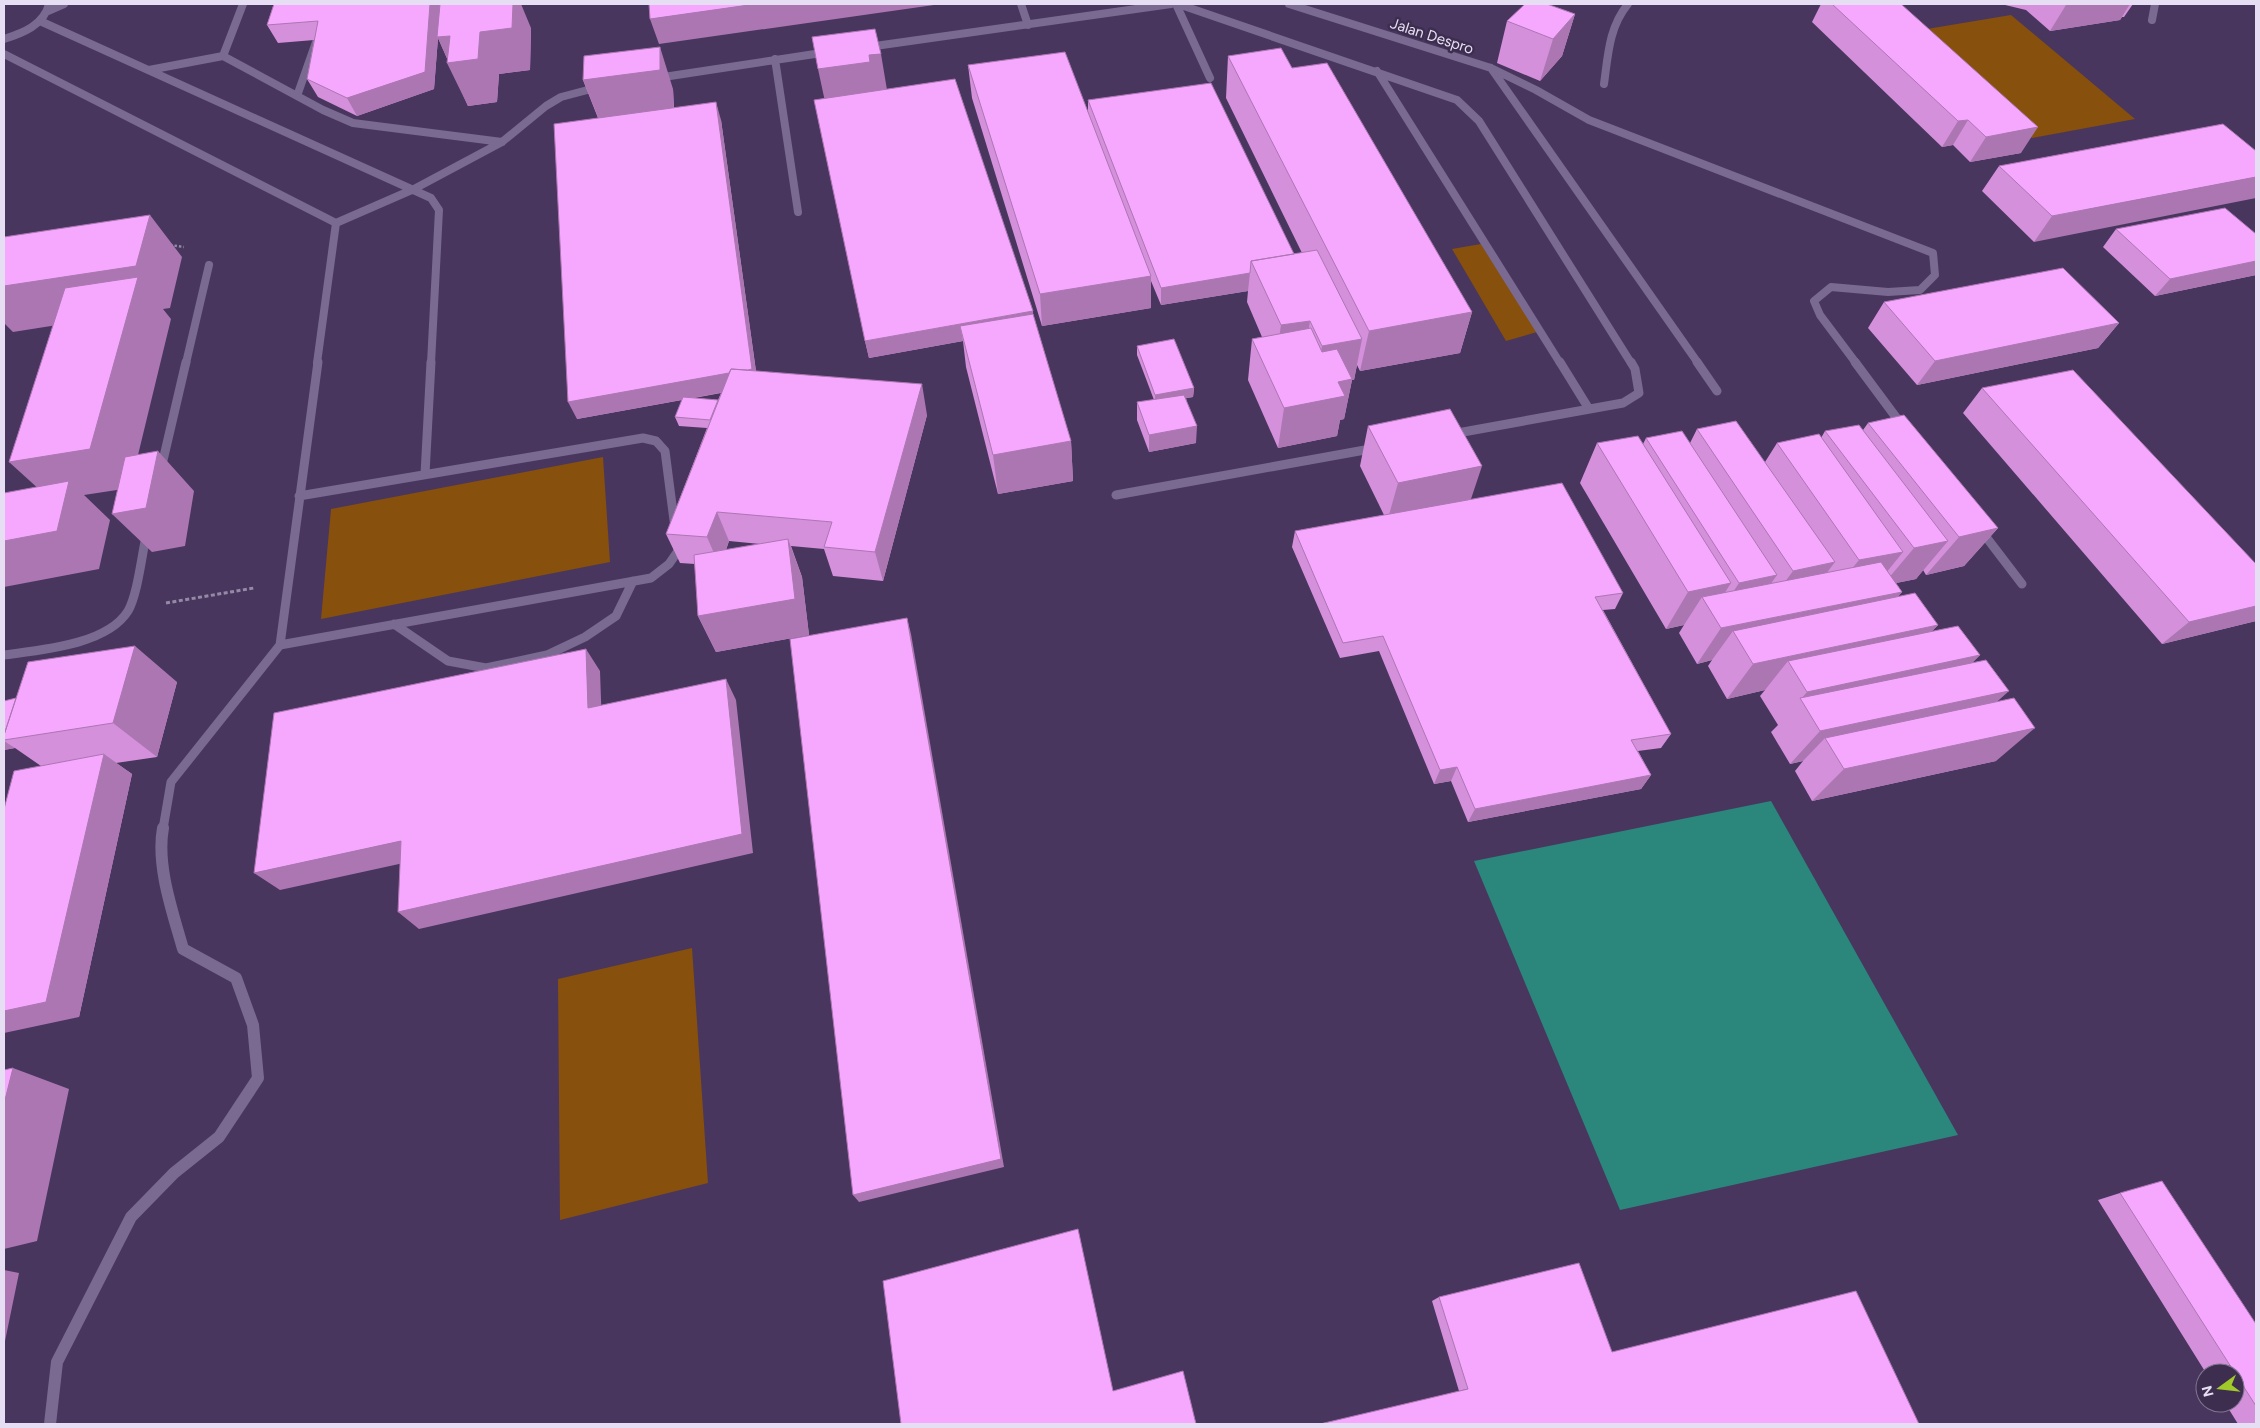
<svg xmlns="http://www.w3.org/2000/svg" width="2260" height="1428" viewBox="0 0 2260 1428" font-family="Figtree,sans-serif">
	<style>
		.built { fill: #48365e; fill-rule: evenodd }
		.green { fill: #87500d }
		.water { fill: #2b877c }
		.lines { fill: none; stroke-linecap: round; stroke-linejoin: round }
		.path-far1 { stroke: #958aa5; stroke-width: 2.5; stroke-dasharray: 2.5 2; stroke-linecap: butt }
		.path { stroke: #958aa5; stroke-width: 3; stroke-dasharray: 4 2.5; stroke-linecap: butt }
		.lane-far2 { stroke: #7a6991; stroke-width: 8 }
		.lane-far1 { stroke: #7a6991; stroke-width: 9 }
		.lane { stroke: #7a6991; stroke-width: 12 }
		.wall { fill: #d490da; fill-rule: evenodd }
		.shaded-wall { fill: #ac76b2 }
		.building { fill: #f6a8fe; stroke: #ac76b2 }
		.labels { text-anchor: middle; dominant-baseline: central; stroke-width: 5; stroke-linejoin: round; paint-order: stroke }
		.far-street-label { font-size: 15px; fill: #e6def3; stroke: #3d2e50 }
	</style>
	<rect width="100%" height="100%" fill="#3d2e50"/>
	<path class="built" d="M4 4H2256V1424H4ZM2205 1373H2235V1403H2205Z"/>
	<path class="green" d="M2011 15 2135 119 2032 138 1915 31Z
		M1481 244 1537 332 1506 341 1452 249Z
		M603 457 610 562 321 619 331 509Z
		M692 948 708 1183 560 1220 558 979Z"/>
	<path class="water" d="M1771 801 1958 1135 1620 1210 1474 861Z"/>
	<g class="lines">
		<path class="path-far1" d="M170 245 184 247"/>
		<path class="path" d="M166 603 254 588"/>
		<path class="lane-far2" d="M243 4 223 56 323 110 353 123 502 142
			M1021 4 1028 25
			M1176 4 1210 78
			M1178 4 1457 100 1479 121 1631 363
			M1289 4 1491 68 1536 90 1589 120 1933 253 1935 275 1920 290 1888 292 1831 287 1814 301 1820 315 1856 363
			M48 11 64 4
			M2152 20 2155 4
			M40 21 431 198 439 210 431 363
			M4 39C23 33 44 25 49 4
			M868 47 1171 4
			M4 54 336 223
			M775 59 798 212
			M1491 68 1698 363
			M149 70 223 56
			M1377 71 1560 363
			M657 78 828 52
			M1604 84C1608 55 1609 27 1628 4
			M297 96 316 42
			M336 223 414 189 502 142 546 106 561 97 599 87
			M186 363 209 265
			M317 363 336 223"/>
		<path class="lane-far1" d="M1560 362 1589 409
			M1697 362 1717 391
			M1855 362 1904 428
			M1452 434 1623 403 1639 393 1635 369 1631 362
			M161 469 186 362
			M425 474 431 362
			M1116 495 1376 448
			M299 496 643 438 656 441 665 451 675 528
			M1980 529 2022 584
			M394 624 448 661 486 668 547 655 585 637 616 616 633 581
			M280 645 651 578 669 564 678 551 677 542
			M4 655C40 650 107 645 128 611 138 594 142 552 147 532
			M163 829 171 782 280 645 318 362"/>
		<path class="lane" d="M50 1424 57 1362 131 1217 174 1173 219 1137 258 1078 253 1025 236 978 183 949C173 913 156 866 163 828"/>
	</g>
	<path class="wall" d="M274 4 531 28 530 70 499 74 497 102 468 106 438 38 434 89 357 116 318 97 307 79 314 40 278 43 267 25Z
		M1821 4H1901L2021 153 1970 162 1953 145 1942 147 1812 22Z
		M2001 4H2133L2124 17H2122L2120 20 2050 31 2026 10Z
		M1575 14 1562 56 1540 81 1497 63 1507 21Z
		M1228 56 1292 68 1472 312 1460 353 1360 371 1357 365 1354 380H1352L1344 419 1340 420 1337 436 1278 448 1248 380 1252 339 1262 337 1247 302 1248 291 1161 305 1151 281V308L1042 326 972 98 968 65 1088 113V100L1294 254 1302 253 1226 98Z
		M583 80 673 89 674 108 721 120 756 371 927 415 883 581 833 576 824 549 791 546 802 577 809 635 716 652 698 616 695 564 680 563 666 534 707 428 679 426 675 417 682 400 577 419 598 118ZM721 393 718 400 694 398ZM729 541 760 544 726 550Z
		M887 89 1033 311V317L1071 441 1073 481 998 494 966 367 963 341 869 358 865 341 824 98Z
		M2223 124 2034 242 1982 191 1999 166Z
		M2116 229 2256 234V275L2155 296 2103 247Z
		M1884 302 2119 323 2098 348 1917 385 1868 328Z
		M1137 346 1194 388 1193 397 1186 398 1196 443 1149 452 1137 420V402L1154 400 1137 355Z
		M1982 388 2256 564V621L2162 644 1963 413Z
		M1868 423 1998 528 1964 566 1926 575 1923 570 1916 579 1896 583 1902 592 1898 596 1938 625 1931 632 1980 655 1972 663 1997 701 1996 761 1812 801 1795 771 1803 761 1790 764 1771 732 1778 725 1760 696 1765 690 1727 699 1708 666 1712 660 1697 664 1679 633 1684 625 1666 629 1580 483 1597 443 1643 444 1646 438 1690 443 1697 429 1765 462 1777 443 1821 438 1825 431 1863 430Z
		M1368 426 1471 500 1623 593 1615 609 1603 610 1671 734 1661 748 1638 751 1651 775 1641 789 1468 822 1451 781 1434 784 1379 651 1340 658 1292 547 1295 531 1384 515 1360 466Z
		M177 682 157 757 116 763 132 774 79 1017 41 766 15 748 4 750V701Z
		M2120 1193 2256 1324V1424H2238L2225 1403H2235V1373H2206L2098 1200Z
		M1439 1297 1612 1352 1459 1391 1432 1301Z"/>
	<path class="shaded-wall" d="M430 4H477L480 32 513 4H521L531 28 530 70 499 74 497 102 468 106 447 63H449L438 38 434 89 357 116 347 98Z
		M756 4H941L659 44 650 19Z
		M2074 4H2130L2120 20 2050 31 2066 5Z
		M1575 14 1562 56 1540 81 1553 39Z
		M660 47 673 89 674 113 600 122 583 80Z
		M881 54 888 96 827 111 818 69 869 55Z
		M716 102 721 120 758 386 577 419 568 402Z
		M1968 120 1953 145 1942 147 1958 121Z
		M2038 127 2021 153 1970 162 1986 137Z
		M2256 177V198L2034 242 2052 216Z
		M150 215 182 257 170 308 163 309 171 319 130 488 84 495 110 520 99 569 4 587V541L52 501 9 462 127 314 13 332 4 323V286Z
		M2256 261V275L2155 296 2170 279Z
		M1250 273 1248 291 1161 305V288Z
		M1151 276V308L1042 326 1040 294Z
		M1033 311 1034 328 960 326 963 341 869 358 865 341Z
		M1472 312 1460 353 1360 371 1369 331Z
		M1310 321 1304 361 1275 366 1281 325Z
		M2119 323 2098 348 1917 385 1935 361Z
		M1362 339 1354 380H1352L1344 419 1340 420 1337 436 1278 448 1284 408 1315 387 1322 346Z
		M922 384 927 415 883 581 875 552Z
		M1194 388 1193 397 1155 404V395Z
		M1197 426 1196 443 1149 452V435Z
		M1071 441 1073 481 998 494 993 455Z
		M158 451 194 491 185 546 152 552 112 514Z
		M1482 466 1469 505 1387 522 1398 483Z
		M717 512 729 541 720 567 707 537Z
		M1998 528 1964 566 1926 575 1959 537Z
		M788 539 802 577 809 635 716 652 698 616Z
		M1948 541 1916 579 1882 586 1914 548Z
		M1903 552 1873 589 1829 597 1859 560Z
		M1835 562 1807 599 1766 608 1793 571Z
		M1777 575 1751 612 1716 618 1739 583Z
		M1731 583 1712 613 1702 597 1684 625 1666 629 1688 592Z
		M1902 592 1871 629 1733 631 1712 660 1697 664 1721 628Z
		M2256 606V621L2162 644 2189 622Z
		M907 618 911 634 1004 1167 859 1202 853 1195Z
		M1938 625 1904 660 1788 661 1765 690 1727 699 1753 664Z
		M135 646 177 682 157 757 113 723Z
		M586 649 600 671 602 728 588 708Z
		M1980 655 1944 690 1801 699 1807 692Z
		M726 679 736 700 753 853 419 929 398 912Z
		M2009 691 1971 725 1825 738 1803 761 1790 764 1820 731Z
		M2035 728 1996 761 1812 801 1844 769Z
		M4 741 15 748 4 750Z
		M104 754 132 774 79 1017 4 1033V1011Z
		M1457 767 1451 781 1434 784 1440 770Z
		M1651 775 1641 789 1468 822 1475 809Z
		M401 841 422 859 280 890 254 873Z
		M13 1068 69 1089 37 1241 4 1249V1104Z
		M4 1270 19 1273 4 1346Z"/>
	<path class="building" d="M274 4H430L425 72 347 98 307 79 318 21 267 25Z
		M440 4H513L512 28 480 32 478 59 447 63 450 36 437 37Z
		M649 4H756L650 19Z
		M1525 4H1547L1575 14 1553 39 1507 21Z
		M1832 4H1901L2038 127 1986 137 1968 120 1958 121Z
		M875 29 881 54 869 55 870 62 818 69 812 37Z
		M660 47V70L583 80 584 56Z
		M1281 48 1292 68 1327 63 1472 312 1369 331 1228 56Z
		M1065 52 1151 276 1040 294 968 65Z
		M955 79 1033 311 865 341 814 100Z
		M1211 83 1294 254 1251 261 1250 273 1161 288 1088 100Z
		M716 102 752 369 748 370 731 369 729 373 568 402 554 124Z
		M2223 124 2256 151V177L2052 216 1999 166Z
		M2225 208 2256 234V261L2170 279 2116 229Z
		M150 215 136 266 4 286V237Z
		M1317 250 1362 339 1322 346 1310 321 1281 325 1251 261Z
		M2063 268 2119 323 1935 361 1884 302Z
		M138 277 90 449 9 462 65 288Z
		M1033 314 1071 441 993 455 960 326Z
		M1311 328 1322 352 1337 349 1352 379 1338 382 1345 396 1284 408 1252 339Z
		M1174 339 1194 388 1155 395 1137 346Z
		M731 369 922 384 875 552 824 547 832 522 717 512 707 537 666 534Z
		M2073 370 2256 564V606L2189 622 1982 388Z
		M1184 395 1197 426 1149 435 1137 402Z
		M683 397 718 400 710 420 675 417Z
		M1450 409 1482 466 1398 483 1368 426Z
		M1904 415 1998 528 1959 537 1868 423Z
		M1736 421 1835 562 1793 571 1697 429Z
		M1859 425 1948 541 1914 548 1825 431Z
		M1682 431 1777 575 1739 583 1646 438Z
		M1819 434 1903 552 1859 560 1777 443Z
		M1638 436 1731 583 1688 592 1597 443Z
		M158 451 146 508 112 514 125 457Z
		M69 481 57 531 4 541V493Z
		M1562 483 1623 593 1595 597 1671 734 1631 740 1651 775 1475 809 1457 767 1440 770 1383 636 1343 643 1295 531Z
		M788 539 795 599 698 616 694 555Z
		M1881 562 1902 592 1721 628 1702 597Z
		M1915 593 1938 625 1753 664 1733 631Z
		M907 618 1001 1159 853 1195 790 639Z
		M1958 626 1980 655 1807 692 1788 661Z
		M135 646 113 723 4 740V735L28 662Z
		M586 649 588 708 726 679 742 834 398 912 401 841 254 873 274 713Z
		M1986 660 2009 691 1820 731 1800 698Z
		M16 698 4 735V701Z
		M2014 698 2035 728 1844 769 1825 738Z
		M104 754 46 1002 4 1011V809L14 771Z
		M13 1068 4 1104V1070Z
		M2162 1181 2256 1324V1406L2120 1193Z
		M1078 1229 1113 1391 1183 1371 1196 1424H901L883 1281Z
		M1579 1263 1612 1352 1856 1291 1919 1424H1320L1468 1389 1439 1297Z"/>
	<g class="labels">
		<g class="far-street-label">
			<text transform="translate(1432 36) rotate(18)">Jalan Despro</text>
		</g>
	</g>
	<rect width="2260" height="1428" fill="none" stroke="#e6def3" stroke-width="10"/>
	<g transform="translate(2220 1388) rotate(255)"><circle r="24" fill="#3d2e50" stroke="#817491"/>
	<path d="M0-4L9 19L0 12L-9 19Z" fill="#a1c92a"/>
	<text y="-8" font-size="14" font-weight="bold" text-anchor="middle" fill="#e6def3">N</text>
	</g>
</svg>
